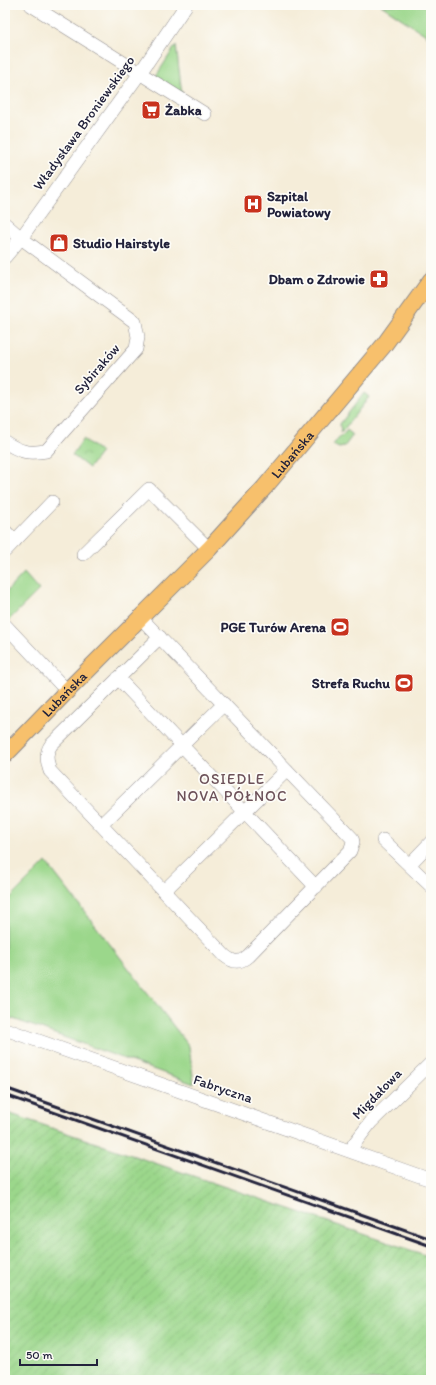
<svg xmlns="http://www.w3.org/2000/svg" width="436" height="1385" viewBox="0 0 436 1385" font-family="Itim,sans-serif">
	<style>
		.grass { fill: #9bd78b; stroke: #5e7c63 }
		.park { fill: url(#park-crowns); stroke: #5e7c63 }
		.garden { fill: url(#garden-furrows); stroke: #5e7c63 }
		.lines { fill: none; stroke-linecap: round; stroke-linejoin: round }
		.minor-casing { stroke: #8c888a; stroke-width: 14 }
		.major-casing { stroke: #8c888a; stroke-width: 18 }
		.minor { stroke: #fff; stroke-width: 13 }
		.major { stroke: #f7c06c; stroke-width: 16 }
		.rail { stroke: #22223b; stroke-width: 3 }
		.labels { text-anchor: middle; dominant-baseline: central; stroke-width: 3.5; stroke-linejoin: round; paint-order: stroke }
		.poi-label { font-size: 14px; font-weight: bold; fill: #22223b; stroke: #fdfcf7; text-anchor: start }
		.street-label { font-size: 14px; fill: #22223b; stroke: #fdfcf7 }
		.neighbourhood-label { font-size: 15px; letter-spacing: 1px; fill: #6d525a; stroke: #fdfcf7 }
	</style>
	<defs>
		<pattern id="park-crowns" width="20" height="18" patternUnits="userSpaceOnUse"><rect width="20" height="18" fill="#9bd78b"/><path d="M2 6a3 3 0 1 1 6 0M12 15a3 3 0 1 1 6 0" fill="none" stroke="#85b879"/></pattern>
		<pattern id="garden-furrows" width="10" height="10" patternUnits="userSpaceOnUse"><rect width="10" height="10" fill="#9bd78b"/><path d="M-1 1l2-2M0 10L10 0M9 11l2-2" fill="none" stroke="#85b879"/></pattern>
	</defs>
	<rect width="100%" height="100%" fill="#fdfcf7"/>
	<filter id="ink" filterUnits="userSpaceOnUse"><feTurbulence type="fractalNoise" baseFrequency=".025" numOctaves="2"/><feDisplacementMap in="SourceGraphic" scale="8" xChannelSelector="R" yChannelSelector="G"/><feConvolveMatrix kernelMatrix="1 2 1 2 8 2 1 2 1" color-interpolation-filters="sRGB"/></filter>
	<filter id="wash" filterUnits="userSpaceOnUse"><feTurbulence type="fractalNoise" baseFrequency=".012" numOctaves="4" result="noise"/><feDisplacementMap in="SourceGraphic" scale="16" xChannelSelector="R" yChannelSelector="G"/><feGaussianBlur stdDeviation="0.9" result="paint"/><feColorMatrix in="noise" values="0 0 0 0 0 0 0 0 0 0 0 0 0 0 0 0 0 1.4 0 .05"/><feComposite in="paint" operator="in"/></filter>
	<g filter="url(#wash)">
		<rect width="100%" height="100%" fill="#f5edd9"/>
		<path class="grass" d="M381 5H431V38L429 37Z
			M176 45 182 94 156 76Z
			M364 393 369 397 341 433 340 424Z
			M347 430 353 435 344 447 339 448 333 445 339 437 342 436Z
			M24 573 39 590 7 622 5 620V593Z
			M46 862 189 1046 194 1084 5 1016V903Z"/>
		<path class="park" d="M83 439 101 452 89 468 72 455Z"/>
		<path class="garden" d="M5 1112 431 1257V1380H5Z"/>
	</g>
	<g filter="url(#ink)">
		<g class="lines">
			<defs>
				<path id="minor" d="M31 5 205 114
					M5 224 21 238 135 322 138 337 136 349 46 451C28 454 20 452 5 442
					M5 257 21 238 140 73 186 5
					M5 531 15 541
					M5 551 52 502
					M83 554 149 489 209 549
					M141 618 352 838 353 842 350 851 248 956C240 963 234 963 225 956L50 771C47 762 45 753 51 745L160 637
					M5 625 67 691
					M118 678 316 887
					M101 825 224 704
					M383 840 431 886
					M409 865 431 842
					M164 891 287 770
					M5 1029 431 1180
					M352 1151 354 1144 371 1122 431 1063"/>
				<g id="major">
					<path id="s1" d="M5 755 67 691 209 549 264 488 384 345 431 280"/>
				</g>
			</defs>
			<use href="#minor" class="minor-casing"/>
			<use href="#major" class="major-casing"/>
			<use href="#minor" class="minor"/>
			<use href="#major" class="major"/>
			<path class="rail" d="M5 1088 431 1239
				M5 1095 431 1246"/>
		</g>
	</g>
	<defs>
		<symbol id="supermarket-square" viewBox="-11 -11 22 22"><rect x="-9" y="-9" width="18" height="18" rx="4" fill="#c8321e" stroke="#fdfcf7"/><path d="M-6-5.5h2.5l.6 2H6L4.5 2H-2.5L-4.4-4H-6ZM-1.5 3.2a1.3 1.3 0 1 0 .1 0ZM3 3.2a1.3 1.3 0 1 0 .1 0Z" fill="#fff"/></symbol>
		<symbol id="hospital-square" viewBox="-11 -11 22 22"><rect x="-9" y="-9" width="18" height="18" rx="4" fill="#c8321e" stroke="#fdfcf7"/><path d="M-5-5h3v3.5h4V-5h3V5h-3V1.5h-4V5h-3Z" fill="#fff"/></symbol>
		<symbol id="shop-square" viewBox="-11 -11 22 22"><rect x="-9" y="-9" width="18" height="18" rx="4" fill="#c8321e" stroke="#fdfcf7"/><path d="M-5-2.5h2.3a2.7 3.5 0 0 1 5.4 0H5L5.5 6h-11ZM-1.5-2.5h3a1.5 2.3 0 0 0-3 0Z" fill="#fff"/></symbol>
		<symbol id="pharmacy-square" viewBox="-11 -11 22 22"><rect x="-9" y="-9" width="18" height="18" rx="4" fill="#c8321e" stroke="#fdfcf7"/><path d="M-2-6h4v4h4v4h-4v4h-4v-4h-4v-4h4Z" fill="#fff"/></symbol>
		<symbol id="stadium-square" viewBox="-11 -11 22 22"><rect x="-9" y="-9" width="18" height="18" rx="4" fill="#c8321e" stroke="#fdfcf7"/><path d="M0-5a6.5 5 0 1 0 0 10a6.5 5 0 1 0 0-10ZM-3.5-1.8h7v3.6h-7Z" fill="#fff"/></symbol>
	</defs>
	<g fill-rule="evenodd">
		<use href="#supermarket-square" x="140" y="99" width="22" height="22"/>
		<use href="#hospital-square" x="242" y="193" width="22" height="22"/>
		<use href="#shop-square" x="48" y="232" width="22" height="22"/>
		<use href="#pharmacy-square" x="368" y="268" width="22" height="22"/>
		<use href="#stadium-square" x="329" y="616" width="22" height="22"/>
		<use href="#stadium-square" x="393" y="672" width="22" height="22"/>
	</g>
	<g class="labels">
		<g class="poi-label">
			<text x="165" y="110">Żabka</text>
			<text x="267" y="196">Szpital<tspan x="267" dy="16">Powiatowy</tspan></text>
			<text x="73" y="243">Studio Hairstyle</text>
			<text x="365" y="279" text-anchor="end">Dbam o Zdrowie</text>
			<text x="326" y="627" text-anchor="end">PGE Turów Arena</text>
			<text x="390" y="683" text-anchor="end">Strefa Ruchu</text>
		</g>
		<g class="street-label">
			<text transform="translate(84 123) rotate(-54)">Władysława Broniewskiego</text>
			<text transform="translate(97 369) rotate(-49)">Sybiraków</text>
			<text stroke="none"><textPath href="#s1" startOffset="416">Lubańska</textPath></text>
			<text stroke="none"><textPath href="#s1" startOffset="85">Lubańska</textPath></text>
			<text transform="translate(223 1089) rotate(19)">Fabryczna</text>
			<text transform="translate(377 1094) rotate(-46)">Migdałowa</text>
		</g>
		<g class="neighbourhood-label">
			<text x="232" y="779">OSIEDLE<tspan x="232" dy="17">NOVA PÓŁNOC</tspan></text>
		</g>
	</g>
	<rect width="436" height="1385" fill="none" stroke="#fdfcf7" stroke-width="20"/>
	<path d="M20 1359v6h77v-6" fill="none" stroke="#22223b" stroke-width="2"/>
	<text x="26" y="1359" font-size="12" fill="#22223b" stroke="#fdfcf7" stroke-width="3" paint-order="stroke">50 m</text>
</svg>
